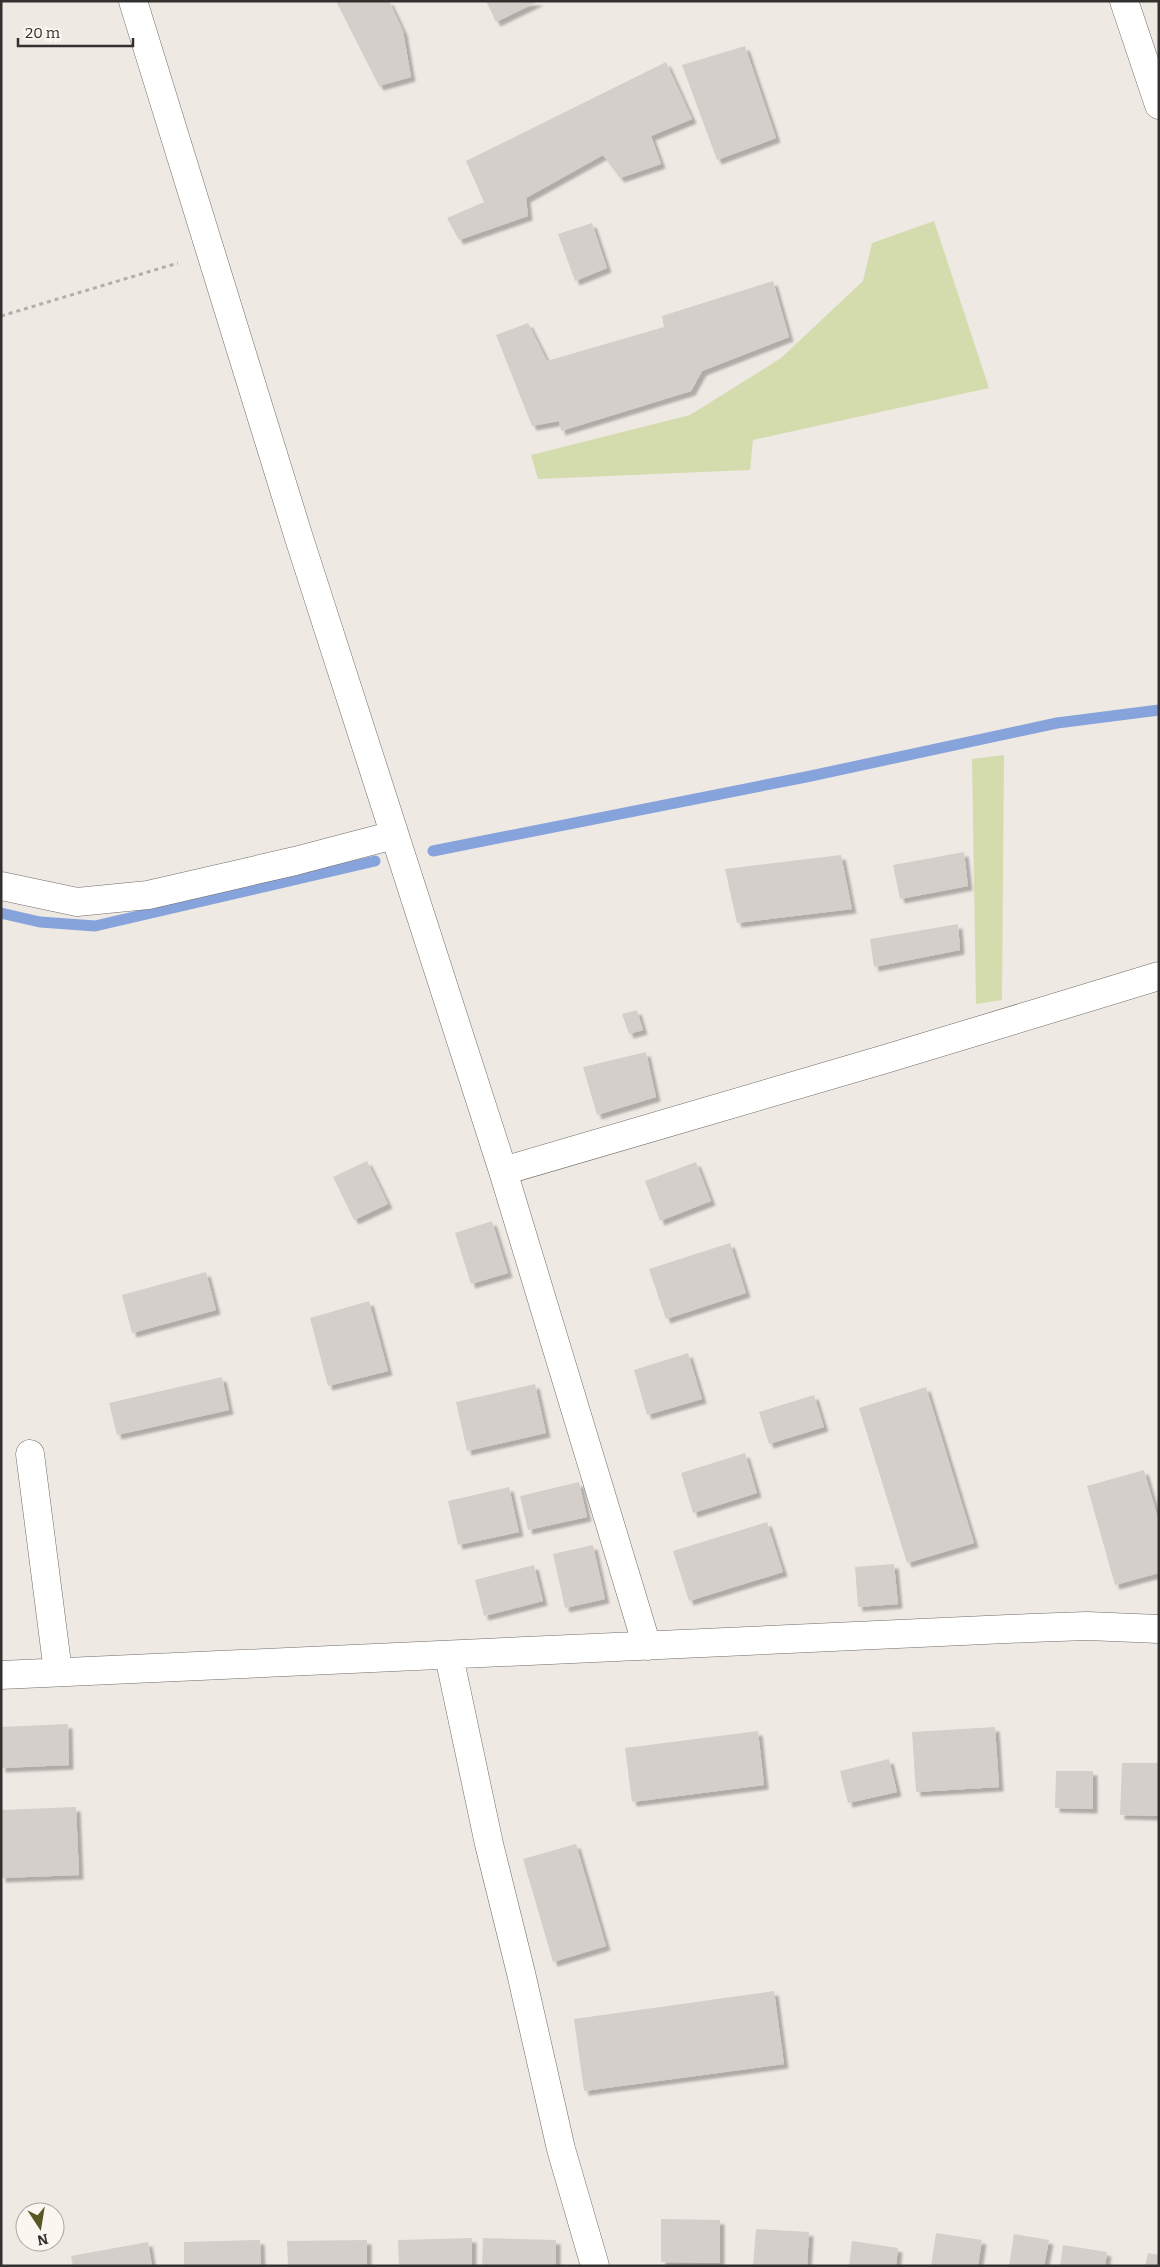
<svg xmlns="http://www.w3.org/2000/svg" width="1160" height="2267" viewBox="0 0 1160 2267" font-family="Bitter,serif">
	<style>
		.green { fill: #d4dcae }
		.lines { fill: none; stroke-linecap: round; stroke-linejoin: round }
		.stream { stroke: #87a3dc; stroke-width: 11 }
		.building { fill: #d5cfcb; filter: url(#shadow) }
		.minor-casing { stroke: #706b67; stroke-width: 29 }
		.path { stroke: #b3aeaa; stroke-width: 3; stroke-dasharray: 4 4; stroke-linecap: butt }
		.minor { stroke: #fff; stroke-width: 28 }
	</style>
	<defs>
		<filter id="shadow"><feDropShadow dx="4.5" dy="4.5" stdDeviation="1" flood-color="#0004"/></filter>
	</defs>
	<rect width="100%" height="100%" fill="#efe9e4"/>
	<path class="green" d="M934 221 989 388 753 440 750 470 538 479 531 455 690 415 781 358 863 281 872 243Z
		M1004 755 1002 1000 976 1004 972 759Z"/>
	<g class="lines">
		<path class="stream" d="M433 851 806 777 1057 723 1159 710
			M1 913 40 922 95 926 375 861"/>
	</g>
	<path class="building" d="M336 1H389L403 31 411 77 379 86Z
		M486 1H539L496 22Z
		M745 46 776 138 717 160 682 65Z
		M666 62 692 119 651 136 661 164 620 178 603 155 526 198 528 216 459 240 447 218 484 202 466 161Z
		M592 223 607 268 575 281 558 234Z
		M773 281 789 337 702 371 691 391 561 431 559 421 532 426 496 335 528 323 547 361 664 327 662 316Z
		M964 852 968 886 900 899 893 865Z
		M841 855 852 909 737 923 725 869Z
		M958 924 960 950 874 967 870 939Z
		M637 1010 643 1030 629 1034 622 1014Z
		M646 1052 656 1097 597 1115 583 1067Z
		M367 1161 388 1204 354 1220 333 1177Z
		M696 1162 711 1201 660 1221 645 1181Z
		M492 1221 508 1273 471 1284 455 1233Z
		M730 1243 746 1293 666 1319 649 1269Z
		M206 1272 216 1310 132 1333 122 1295Z
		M369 1301 388 1371 328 1386 310 1318Z
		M688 1353 702 1399 647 1415 634 1370Z
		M222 1377 229 1410 117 1435 109 1403Z
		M535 1384 546 1433 467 1451 456 1402Z
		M926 1387 974 1543 907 1563 859 1408Z
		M814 1395 824 1427 769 1444 759 1412Z
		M745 1453 757 1493 693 1513 681 1473Z
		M1144 1470 1159 1522V1573L1115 1585 1087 1486Z
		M579 1482 587 1517 528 1530 520 1496Z
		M509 1487 519 1532 458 1545 448 1501Z
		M767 1522 783 1572 689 1601 673 1551Z
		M593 1545 605 1599 565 1608 553 1554Z
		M894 1564 898 1604 858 1607 855 1567Z
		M534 1565 543 1601 484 1616 475 1580Z
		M68 1724 69 1765 1 1768V1727Z
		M995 1727 999 1787 916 1792 912 1732Z
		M758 1731 764 1785 632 1802 625 1748Z
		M889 1759 897 1792 848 1803 840 1771Z
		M1122 1763H1159V1816L1120 1815Z
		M1056 1771H1093V1809L1055 1808Z
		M76 1807 79 1875 1 1878V1810Z
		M576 1844 606 1946 553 1962 523 1859Z
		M774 1991 784 2064 584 2091 574 2019Z
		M661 2219 720 2220V2263L661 2262Z
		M756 2229 809 2232 807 2266H753Z
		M936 2233 982 2240 978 2266H931Z
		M1014 2234 1049 2240 1044 2266H1009Z
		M472 2238V2266H399L398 2240Z
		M483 2238 556 2240V2266H482Z
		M260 2240 261 2266H184V2242Z
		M367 2240V2266H288L287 2241Z
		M852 2241 898 2248 896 2266H849Z
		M148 2242 152 2266H73L71 2256Z
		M1063 2245 1107 2252 1105 2266H1060Z
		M1148 2253 1159 2255V2266H1145Z"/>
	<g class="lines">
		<defs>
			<path id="minor" d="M133 1 299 538 503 1171 647 1646
				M1124 1 1159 105
				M1 886 77 902 148 895 295 861 394 835
				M503 1171 882 1060 1159 976
				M30 1454 58 1672
				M449 1656 489 1844 521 1973 561 2149 595 2266
				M1 1675 1031 1628 1087 1626 1159 1629"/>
		</defs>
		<use href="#minor" class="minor-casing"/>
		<path class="path" d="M1 316 178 263"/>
		<use href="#minor" class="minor"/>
	</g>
	<rect width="1160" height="2267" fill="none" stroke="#33302f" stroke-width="5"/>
	<g transform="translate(40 2227) rotate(168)"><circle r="24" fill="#fcf6f1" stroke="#aca7a3"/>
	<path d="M0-4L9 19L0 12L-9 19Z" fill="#595825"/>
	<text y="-8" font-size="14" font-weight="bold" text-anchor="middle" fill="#33302f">N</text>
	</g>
	<path d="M18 38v8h115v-8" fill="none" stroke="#33302f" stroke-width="2.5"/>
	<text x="25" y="38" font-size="15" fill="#33302f" stroke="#fcf6f1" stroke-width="4" paint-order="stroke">20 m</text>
</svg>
